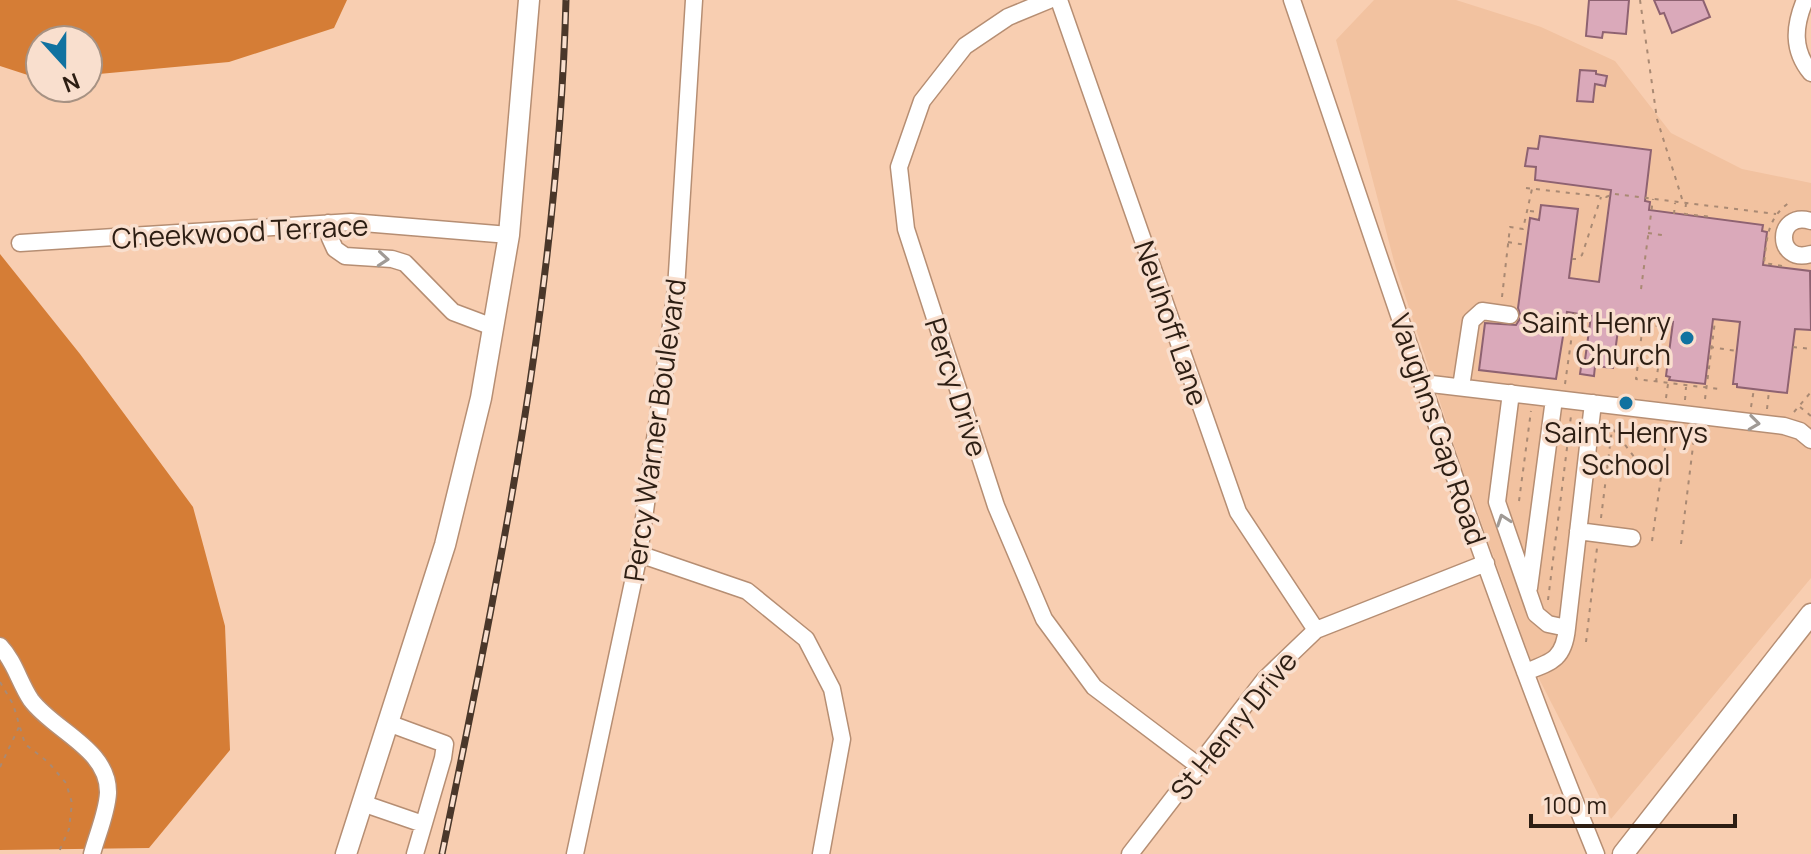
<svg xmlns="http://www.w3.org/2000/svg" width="1811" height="854" viewBox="0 0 1811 854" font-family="Manrope,sans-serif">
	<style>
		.built { fill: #f2c2a0 }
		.forest { fill: #d57d36 }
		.building { fill: #daa9ba; stroke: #8e6271; stroke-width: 2 }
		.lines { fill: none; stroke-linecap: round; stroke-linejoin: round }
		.minor-casing { stroke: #b68e73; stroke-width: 19 }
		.major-casing { stroke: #b68e73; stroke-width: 23 }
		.path { stroke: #a98973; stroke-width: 2; stroke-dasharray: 4 6; stroke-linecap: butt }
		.minor { stroke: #fff; stroke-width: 16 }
		.major { stroke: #fff; stroke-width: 20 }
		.rail-casing { stroke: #4a372a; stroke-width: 7 }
		.rail { stroke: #f9dfce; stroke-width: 4; stroke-dasharray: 12; stroke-linecap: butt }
		.oneway { stroke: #a09a95 }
		.poi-dot { fill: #1172a0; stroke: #f9dfce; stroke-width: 3 }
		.labels { text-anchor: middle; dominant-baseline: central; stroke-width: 7; stroke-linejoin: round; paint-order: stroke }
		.street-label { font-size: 28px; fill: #2d1e13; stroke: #f9dfce }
		.poi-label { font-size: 28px; fill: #2d1e13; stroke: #f9dfce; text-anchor: end }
	</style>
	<rect width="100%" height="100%" fill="#f8ceb1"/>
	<path class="built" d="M1374 0H1456L1541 27 1615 61 1671 133 1742 169 1811 183V578L1611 819 1534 669 1461 466 1395 265 1336 40Z"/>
	<path class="forest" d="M0 0H347L334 28 229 62 88 75V40H40V79L0 66Z
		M0 254 80 354 193 507 225 626 230 750 149 848 0 850Z"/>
	<path class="building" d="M1589 0H1629L1626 34 1603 32 1602 38 1586 36Z
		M1654 0H1703L1710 17 1672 33 1664 13 1660 14Z
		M1580 70 1596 71V74L1607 76 1605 86 1595 84 1593 102 1577 101Z
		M1540 136 1651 150 1645 201 1650 202 1649 210 1763 225 1762 231 1767 232 1763 265 1810 271 1811 330 1795 329 1787 393 1737 387V384H1733L1740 322 1713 319 1705 384 1669 380 1670 377 1666 376 1673 322 1636 318 1635 324 1619 322 1613 368 1595 366 1594 376 1580 374 1582 360H1585L1591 316 1567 312 1556 379 1479 370 1485 323 1516 325 1521 317 1518 308 1530 218 1539 220 1541 205 1578 209 1569 278 1599 282 1611 190 1535 180 1536 167 1525 166 1528 148 1538 149Z"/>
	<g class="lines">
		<defs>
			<path id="minor" d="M1049 0 1008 17 965 46 922 101 899 167 906 229 996 506 1044 619 1094 687 1200 767
				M1059 0 1238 512 1316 630
				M1292 0C1390 286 1482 574 1596 854
				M1805 0C1794 26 1792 50 1811 73
				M1811 221C1775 210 1775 265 1811 254
				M328 223 330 238 335 249 345 256 392 259 405 263 453 312 493 327
				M20 243 351 222 509 235
				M1423 383 1784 426 1800 431 1811 440
				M1461 387 1471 321 1482 311 1510 315
				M1511 393 1497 502 1536 614 1548 624 1567 628 1593 403
				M1578 531 1632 538
				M639 554 747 591 806 639 832 689 842 739 821 854
				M1529 588 1554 399
				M0 646C15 662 19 682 31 700 54 731 109 749 108 793 107 813 97 835 92 854
				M1525 672C1552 662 1564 659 1567 628
				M388 723 445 744 443 758 415 854
				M362 803 423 824
				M575 854 639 554 676 289 694 0
				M1130 854 1265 679 1316 630 1486 563"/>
			<path id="major" d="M346 854 445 545 481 398 509 235 529 0
				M1623 854 1811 614"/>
		</defs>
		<use href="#minor" class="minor-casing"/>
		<use href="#major" class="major-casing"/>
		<path class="path" d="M1640 0 1657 119 1683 202
			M1526 188 1606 197 1614 194 1776 214
			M1686 203 1685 214 1712 217
			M1530 211 1540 212
			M1674 214 1675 203
			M1648 233 1662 235
			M1508 242 1526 245
			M1572 259H1577L1582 255 1601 197
			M1782 266 1764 263C1767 238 1767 218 1790 202
			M1641 289 1653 199
			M1502 297 1510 227 1523 229 1532 189
			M1710 347 1737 351
			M1793 347 1811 349
			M1656 382 1664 327 1643 324 1636 379 1719 389
			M1565 384 1575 313
			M1666 398 1668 384
			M1705 399 1715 321
			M1685 400 1686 387
			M1751 407 1754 389
			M1800 407 1811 416
			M1767 409 1769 391
			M1794 412 1811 392
			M1613 429 1641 466
			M1519 501 1531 411
			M1601 518 1613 421
			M1652 541 1668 427
			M1681 544 1695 430
			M1548 600 1571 416
			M1586 642 1597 548
			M0 682 13 704 25 744 48 762 66 783 72 803 69 829 58 854
			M0 767 19 727"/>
		<use href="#minor" class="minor"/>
		<use href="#major" class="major"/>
		<defs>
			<path id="rail" d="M442 854C500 571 558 290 566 0"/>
		</defs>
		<use href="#rail" class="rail-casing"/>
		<use href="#rail" class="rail"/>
	</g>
	<defs><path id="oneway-chevron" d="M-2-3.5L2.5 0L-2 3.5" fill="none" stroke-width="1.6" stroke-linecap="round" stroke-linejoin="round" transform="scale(2)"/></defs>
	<g class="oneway">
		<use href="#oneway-chevron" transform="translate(383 259) rotate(5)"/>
		<use href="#oneway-chevron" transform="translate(1754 423) rotate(7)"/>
		<use href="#oneway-chevron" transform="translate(1503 520) rotate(-109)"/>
	</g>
	<g class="poi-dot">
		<circle cx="1687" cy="338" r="8"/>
		<circle cx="1626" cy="403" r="8"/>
	</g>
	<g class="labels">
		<g class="street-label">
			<text transform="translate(240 231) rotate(-3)">Cheekwood Terrace</text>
			<text transform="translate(1172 323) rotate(71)">Neuhoff Lane</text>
			<text transform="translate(957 387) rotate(72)">Percy Drive</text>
			<text transform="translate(1439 429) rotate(71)">Vaughns Gap Road</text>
			<text transform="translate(654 430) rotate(-82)">Percy Warner Boulevard</text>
			<text transform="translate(1233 725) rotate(-51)">St Henry Drive</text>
		</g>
		<g class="poi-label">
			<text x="1671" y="322">Saint Henry<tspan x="1671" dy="32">Church</tspan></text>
			<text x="1626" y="432" text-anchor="middle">Saint Henrys<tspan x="1626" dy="32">School</tspan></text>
		</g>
	</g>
	<g transform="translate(64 64) rotate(159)"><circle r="38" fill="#f9dfce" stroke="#a79283" stroke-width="2"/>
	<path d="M0-6L14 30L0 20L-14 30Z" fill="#1172a0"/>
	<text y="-12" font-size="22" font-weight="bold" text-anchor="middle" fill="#2d1e13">N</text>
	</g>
	<path d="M1531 814v12h204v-12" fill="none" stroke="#2d1e13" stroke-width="4"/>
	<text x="1543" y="814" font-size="24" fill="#2d1e13" stroke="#f9dfce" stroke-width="6" paint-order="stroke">100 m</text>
</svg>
